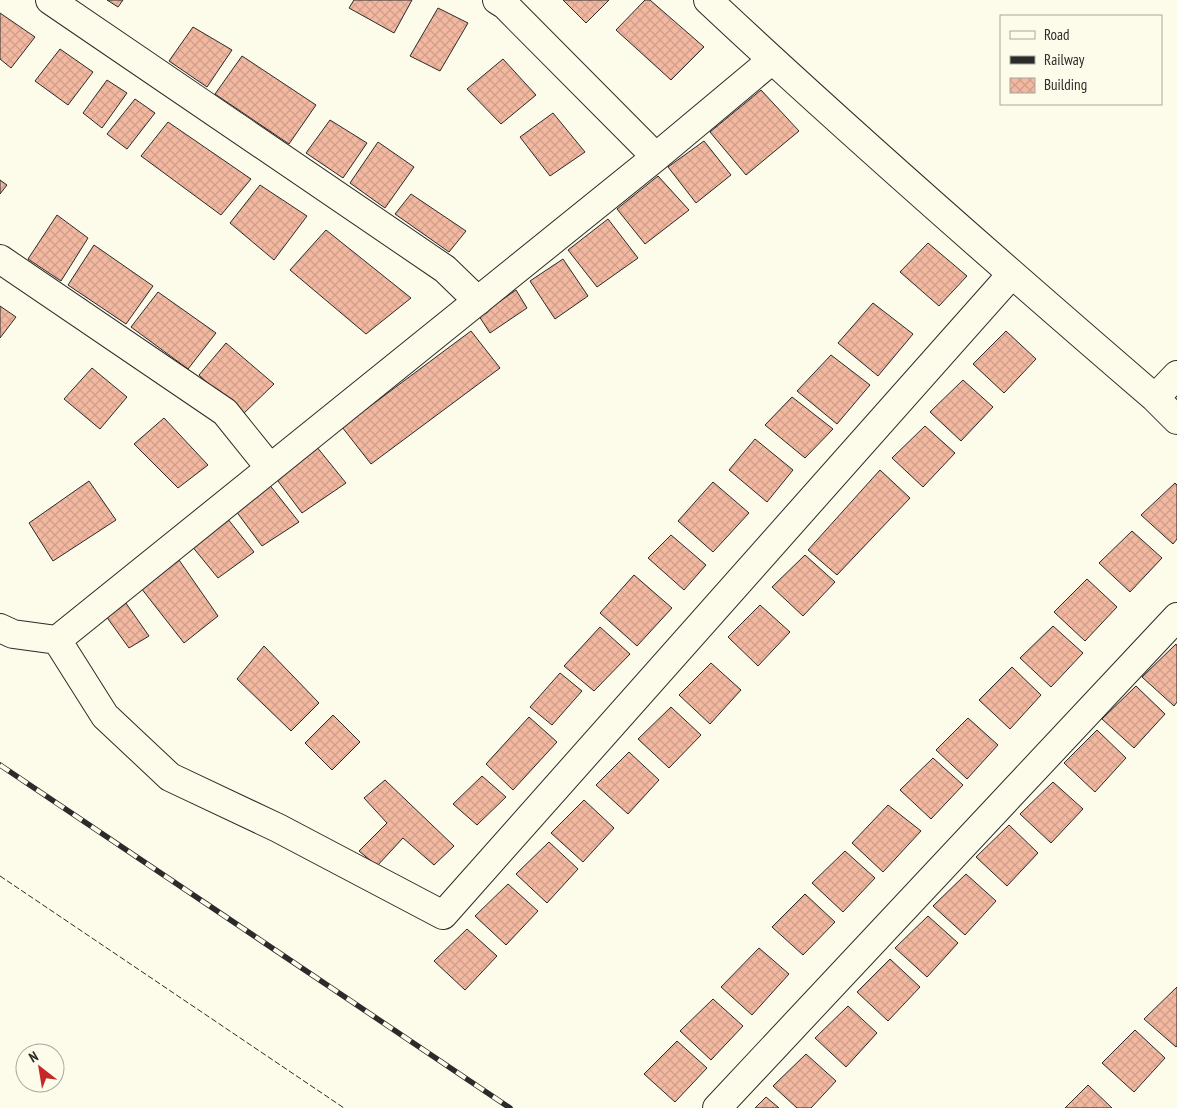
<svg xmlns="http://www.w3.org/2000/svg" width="1177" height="1108" viewBox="0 0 1177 1108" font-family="'PT Sans Narrow',sans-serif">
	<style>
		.building { fill: url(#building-cross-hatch); stroke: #2b2b2b }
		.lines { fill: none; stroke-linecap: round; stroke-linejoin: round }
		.minor-casing { stroke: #2b2b2b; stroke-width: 30 }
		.minor { stroke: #fdfbea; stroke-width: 28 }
		.rail-casing { stroke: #2b2b2b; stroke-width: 5.5 }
		.rail { stroke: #fdfbea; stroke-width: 4; stroke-dasharray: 11; stroke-linecap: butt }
		.fence { stroke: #2b2b2b; stroke-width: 1; stroke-dasharray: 6 2.5; stroke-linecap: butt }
	</style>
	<defs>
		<pattern id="building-cross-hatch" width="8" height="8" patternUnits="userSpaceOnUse" patternTransform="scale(1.25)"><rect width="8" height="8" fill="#f2b8a0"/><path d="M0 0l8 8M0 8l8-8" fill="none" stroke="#d09e8a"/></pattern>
	</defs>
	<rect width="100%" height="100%" fill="#fdfbea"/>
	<path class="building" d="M107 0H123L118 7Z
		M354 0H412L394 33 349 8Z
		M563 0H609L586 23Z
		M645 0H650L704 47 671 80 616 30Z
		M438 8 468 23 440 71 410 56Z
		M0 13 35 37 11 68 0 59Z
		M193 27 232 50 207 87 169 61Z
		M60 49 93 72 68 105 35 81Z
		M242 56 316 105 289 144 215 94Z
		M503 59 536 95 501 124 467 89Z
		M107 80 127 93 102 128 83 113Z
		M761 90 799 131 746 175 710 132Z
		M135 99 155 113 127 149 107 134Z
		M553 113 585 152 550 176 520 137Z
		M330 120 367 143 343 178 306 153Z
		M168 122 251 179 221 215 141 156Z
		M704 141 731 175 696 203 668 167Z
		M378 142 414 167 385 208 350 183Z
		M658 176 689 210 645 244 617 209Z
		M0 180 7 185 0 194Z
		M260 185 307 216 274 260 230 223Z
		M411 194 466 231 449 252 395 214Z
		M57 215 88 238 61 281 28 259Z
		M608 219 638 258 597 287 568 250Z
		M326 230 411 298 366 334 290 270Z
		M928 243 967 276 939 306 900 272Z
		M94 245 153 286 126 324 68 285Z
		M563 259 588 296 555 319 530 281Z
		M516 290 527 308 490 333 479 316Z
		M158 292 216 333 188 369 131 327Z
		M873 303 913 334 878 376 838 343Z
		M0 306 16 317 0 338Z
		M471 331 500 368 371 464 342 427Z
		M1006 331 1036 359 1004 393 973 364Z
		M226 343 274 384 242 415 199 375Z
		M831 355 870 385 837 424 797 391Z
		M92 368 127 397 100 429 64 399Z
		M963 380 993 407 961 441 930 412Z
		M792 397 833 429 805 458 765 425Z
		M164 418 208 465 178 488 134 444Z
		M925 426 955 453 923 487 892 458Z
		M755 439 793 470 767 502 729 470Z
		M316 446 346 483 302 513 275 477Z
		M880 470 910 498 837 575 808 550Z
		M89 481 116 520 53 561 29 523Z
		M713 482 749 513 713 552 678 521Z
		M268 483 299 522 262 546 233 507Z
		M1175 483 1177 485V539L1173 544 1141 515Z
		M227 518 254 552 218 578 191 545Z
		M1132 531 1162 558 1130 592 1099 563Z
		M671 535 706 565 684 590 648 558Z
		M805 555 835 582 803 616 772 587Z
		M179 560 218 616 184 643 141 588Z
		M634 575 672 608 637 646 600 613Z
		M1087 579 1117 607 1085 641 1054 612Z
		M123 599 149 636 129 648 103 612Z
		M760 605 790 632 758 666 728 637Z
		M1053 626 1083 653 1051 687 1020 658Z
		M600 627 630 654 594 691 564 666Z
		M1176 644 1177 646V702L1174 706 1142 677Z
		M264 646 319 703 291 731 237 679Z
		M711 663 741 690 710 724 679 695Z
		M1012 667 1041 695 1010 729 979 700Z
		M560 673 582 691 552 725 530 707Z
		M1136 686 1165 714 1134 748 1102 719Z
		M671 707 701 735 669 768 638 739Z
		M333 715 360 742 332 770 305 743Z
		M529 717 557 742 513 790 486 764Z
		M968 718 998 745 967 779 936 750Z
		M1097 730 1126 758 1095 792 1064 763Z
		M629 752 659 780 628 814 596 785Z
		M933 758 963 785 931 819 900 790Z
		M482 776 506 797 477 825 453 804Z
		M385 780 454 846 434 865 403 838 377 866 359 851 387 823 364 798Z
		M1053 782 1083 809 1051 843 1020 814Z
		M584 800 614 828 583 862 551 833Z
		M888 805 921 831 883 872 852 843Z
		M1009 825 1038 853 1007 886 976 857Z
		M549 842 578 869 547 903 516 874Z
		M845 851 875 878 843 912 812 883Z
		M966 874 996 901 965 935 933 906Z
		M508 884 538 911 506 945 475 916Z
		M805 894 835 922 803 955 772 927Z
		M928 916 958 943 927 977 895 948Z
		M467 929 497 956 465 990 434 961Z
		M759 948 789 974 752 1015 721 987Z
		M890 959 920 987 888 1021 857 992Z
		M1177 987V1046L1176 1047 1144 1019Z
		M713 999 743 1026 711 1060 680 1031Z
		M848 1006 877 1033 846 1067 815 1038Z
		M1135 1030 1165 1058 1134 1092 1102 1063Z
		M677 1041 707 1068 675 1102 644 1074Z
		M806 1054 836 1081 811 1108H797L773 1086Z
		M1088 1085 1112 1108H1065Z
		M766 1097 779 1108H755Z"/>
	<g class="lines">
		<defs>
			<path id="minor" d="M50 0 445 269 478 301
				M497 0 505 5 656 157
				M708 0C854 137 1004 268 1155 398L1177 420
				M0 259 225 412 270 468
				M1155 398 1177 375
				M0 628 13 634 57 640 656 157 772 60
				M57 640 105 716 170 777 278 828 443 915 1011 275
				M717 1108 1177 617"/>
		</defs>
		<use href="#minor" class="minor-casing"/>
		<use href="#minor" class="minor"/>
		<defs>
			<path id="rail" d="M0 765 510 1108"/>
		</defs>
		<use href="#rail" class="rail-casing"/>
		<use href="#rail" class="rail"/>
		<path class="fence" d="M0 876 344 1108"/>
	</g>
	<rect x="1000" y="15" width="162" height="90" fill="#fdfbea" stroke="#a9a89e"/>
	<rect x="1010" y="31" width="25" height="8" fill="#fdfbea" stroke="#a9a89e"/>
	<text x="1044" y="40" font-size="15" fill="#2b2b2b">Road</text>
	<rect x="1010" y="56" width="25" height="8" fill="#2b2b2b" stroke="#a9a89e"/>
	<text x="1044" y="65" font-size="15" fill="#2b2b2b">Railway</text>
	<rect x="1010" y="78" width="25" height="15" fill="url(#building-cross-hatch)" stroke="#a9a89e"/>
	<text x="1044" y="90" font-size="15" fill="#2b2b2b">Building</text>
	<g transform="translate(40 1068) rotate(329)"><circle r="24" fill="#fdfbea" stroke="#a9a89e"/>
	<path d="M0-4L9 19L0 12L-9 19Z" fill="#c62828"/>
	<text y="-8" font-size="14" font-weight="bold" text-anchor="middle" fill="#2b2b2b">N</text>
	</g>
</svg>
